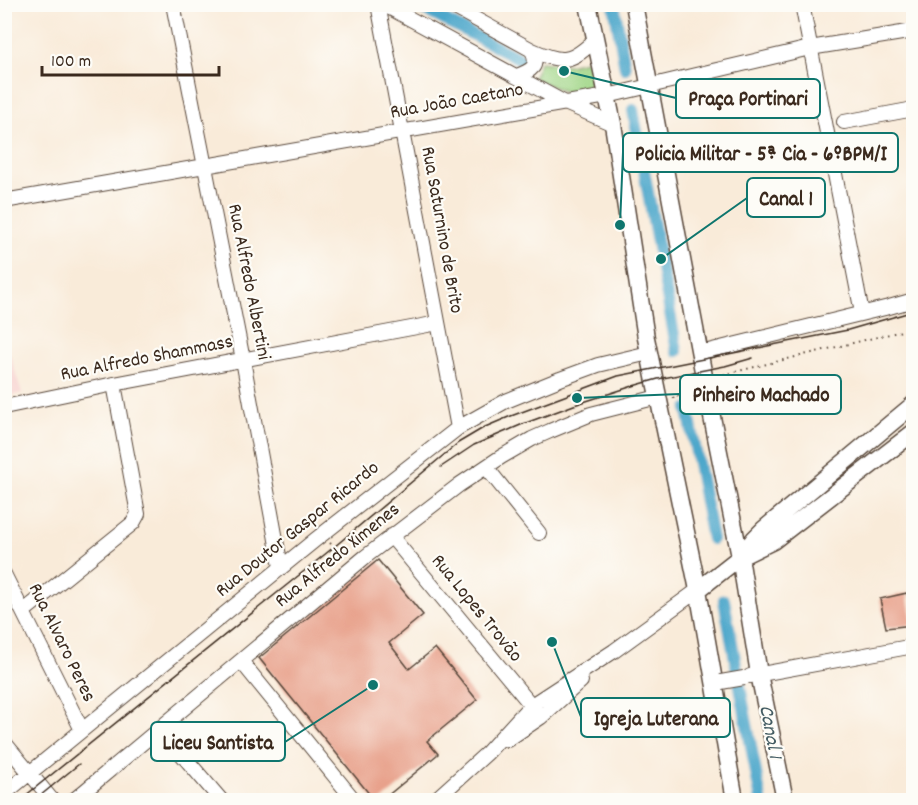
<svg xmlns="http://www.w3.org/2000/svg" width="918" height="805" viewBox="0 0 918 805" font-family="Dekko,sans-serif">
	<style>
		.built { fill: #f7d0ce }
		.green { fill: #a0d687; stroke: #6e8052; stroke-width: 1.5 }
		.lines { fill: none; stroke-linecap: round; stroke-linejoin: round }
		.canal { stroke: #4ea7cb; stroke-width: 12 }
		.building { fill: #e8a18b }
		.minor-casing { stroke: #58473a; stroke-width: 16 }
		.major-casing { stroke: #58473a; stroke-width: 19 }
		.path { stroke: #58473a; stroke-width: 2; stroke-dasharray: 1.5 4.5; stroke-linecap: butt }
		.minor { stroke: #fff; stroke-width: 14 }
		.major { stroke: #fff; stroke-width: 16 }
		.tram { stroke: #3b2a1e; stroke-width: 1.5 }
		.minor-bridge-casing { stroke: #58473a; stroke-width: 16; stroke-linecap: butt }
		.minor-bridge { stroke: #fff; stroke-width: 14 }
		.labels { text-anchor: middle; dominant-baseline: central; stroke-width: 4.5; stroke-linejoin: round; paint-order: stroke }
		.street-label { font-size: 20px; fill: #3b2a1e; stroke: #fdfcf7 }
		.water-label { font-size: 21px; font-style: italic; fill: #435c63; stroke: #fdfcf7 }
		.leader { fill: none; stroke: #0f766e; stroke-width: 2 }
		.callout-dot { fill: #0f766e; stroke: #fdfcf7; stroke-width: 2 }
		.callout { fill: #fdfcf7; stroke: #0f766e; stroke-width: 2 }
		.callout-label { font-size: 21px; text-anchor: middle; font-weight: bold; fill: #3b2a1e }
	</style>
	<rect width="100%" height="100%" fill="#fdfcf7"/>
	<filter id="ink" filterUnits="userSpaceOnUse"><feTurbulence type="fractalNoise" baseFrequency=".0167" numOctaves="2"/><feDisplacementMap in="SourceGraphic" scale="12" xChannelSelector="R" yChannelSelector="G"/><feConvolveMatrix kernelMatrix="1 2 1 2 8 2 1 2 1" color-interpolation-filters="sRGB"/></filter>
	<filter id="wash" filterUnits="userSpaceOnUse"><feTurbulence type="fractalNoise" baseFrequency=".008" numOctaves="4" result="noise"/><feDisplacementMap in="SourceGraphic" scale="24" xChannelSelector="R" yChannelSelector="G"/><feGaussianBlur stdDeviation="1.35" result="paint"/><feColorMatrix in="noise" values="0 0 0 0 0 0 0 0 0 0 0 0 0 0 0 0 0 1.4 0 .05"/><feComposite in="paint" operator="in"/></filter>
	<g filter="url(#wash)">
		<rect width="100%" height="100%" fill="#f9ebd9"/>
		<path class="built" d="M9 352 22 393 5 397V353Z"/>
		<path class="green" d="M591 60 596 89 570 94 533 78 540 62 568 65Z"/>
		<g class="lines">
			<path class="canal" d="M413 4 520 59
				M614 4 625 68
				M633 110 677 351
				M688 409 712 539
				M724 600 761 800"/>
		</g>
		<g id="blocks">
			<path class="building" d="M378 560 423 615 389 643 409 669 435 648 477 700 427 741 438 754 381 801H375L259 658Z
				M907 593 913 625 886 628 880 599Z"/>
		</g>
	</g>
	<g filter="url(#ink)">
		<use href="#blocks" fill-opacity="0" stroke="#58473a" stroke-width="1.5"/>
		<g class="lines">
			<defs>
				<path id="minor" d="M173 4 243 360 281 567
					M378 4 458 428
					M383 4 565 103 613 124
					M448 4 532 50C563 64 571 63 596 39
					M802 4 862 313
					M517 76C532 70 539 67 532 50
					M844 122 914 109
					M4 201 607 96 810 48 914 31
					M700 353 889 307 914 300
					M4 407 114 384 438 323
					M486 467 539 533
					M391 536 541 717
					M4 574 82 730
					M24 611 133 523 138 514 114 384
					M241 661 354 800
					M750 676 914 646
					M160 729 221 800
					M507 740 541 717 581 681
					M4 742 52 800
					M4 794 315 540 458 428 506 401 560 379 598 365 649 353
					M74 800 365 557 459 485 501 457 532 439 550 431 591 414 658 397
					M435 800 487 753 530 706 614 651 698 590"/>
				<path id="major" d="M588 4 613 124 646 338 698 590 735 800
					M634 4 706 387 740 557 759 674 785 800
					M743 554 754 539 764 529 914 404
					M698 590 740 557 773 541 914 432"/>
			</defs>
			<use href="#minor" class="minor-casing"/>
			<use href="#major" class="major-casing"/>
			<path class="path" d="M718 376 914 328
				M677 396 683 399 694 396
				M673 398 693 391
				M330 543 344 559"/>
			<use href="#minor" class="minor"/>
			<use href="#major" class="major"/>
			<path class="tram" d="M441 467 474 445 523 424 574 405 633 386 658 379 725 366 753 358
				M20 800 334 547 458 443 485 427 511 416 618 376 848 330 914 311
				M35 800 79 764"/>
			<defs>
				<path id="minor-bridge" d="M721 682 744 678"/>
			</defs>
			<use href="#minor-bridge" class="minor-bridge-casing"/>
			<use href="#minor-bridge" class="minor-bridge"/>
		</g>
	</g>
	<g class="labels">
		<g class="street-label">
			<text transform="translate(457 102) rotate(-10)">Rua João Caetano</text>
			<text transform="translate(441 230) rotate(80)">Rua Saturnino de Brito</text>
			<text transform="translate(248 282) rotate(79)">Rua Alfredo Albertini</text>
			<text transform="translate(147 359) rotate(-11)">Rua Alfredo Shammass</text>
			<text transform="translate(298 530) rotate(-39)">Rua Doutor Gaspar Ricardo</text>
			<text transform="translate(338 556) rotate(-39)">Rua Alfredo Ximenes</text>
			<text transform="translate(476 609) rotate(51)">Rua Lopes Trovão</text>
			<text transform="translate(61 643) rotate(64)">Rua Alvaro Peres</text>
		</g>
		<g class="water-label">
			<text transform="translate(769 732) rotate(79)">Canal 1</text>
		</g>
	</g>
	<path class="leader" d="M564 71L676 98M620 225L623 152M661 259L747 198M577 398L680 394M552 642L581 717M373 685L285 742"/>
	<g class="callout-dot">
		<circle cx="564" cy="71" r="6"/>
		<circle cx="620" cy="225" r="6"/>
		<circle cx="661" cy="259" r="6"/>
		<circle cx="577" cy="398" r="6"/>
		<circle cx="552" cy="642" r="6"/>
		<circle cx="373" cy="685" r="6"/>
	</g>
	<g class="callout">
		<rect x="676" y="79" width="144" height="39" rx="6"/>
		<rect x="623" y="133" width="275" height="39" rx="6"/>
		<rect x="747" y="178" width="78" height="39" rx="6"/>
		<rect x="680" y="375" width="161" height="39" rx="6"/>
		<rect x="581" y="698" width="149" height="39" rx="6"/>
		<rect x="151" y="722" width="134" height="39" rx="6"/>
	</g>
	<g class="callout-label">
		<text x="748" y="105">Praça Portinari</text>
		<text x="761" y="160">Policia Militar - 5ª Cia - 6ºBPM/I</text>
		<text x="786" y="205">Canal 1</text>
		<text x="761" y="401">Pinheiro Machado</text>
		<text x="656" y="725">Igreja Luterana</text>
		<text x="218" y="749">Liceu Santista</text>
	</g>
	<rect width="918" height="805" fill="none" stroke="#fdfcf7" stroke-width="24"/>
	<path d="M42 66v9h177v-9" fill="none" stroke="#3b2a1e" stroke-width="3"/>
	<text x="51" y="66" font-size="18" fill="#3b2a1e" stroke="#fdfcf7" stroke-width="4.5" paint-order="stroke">100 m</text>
</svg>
